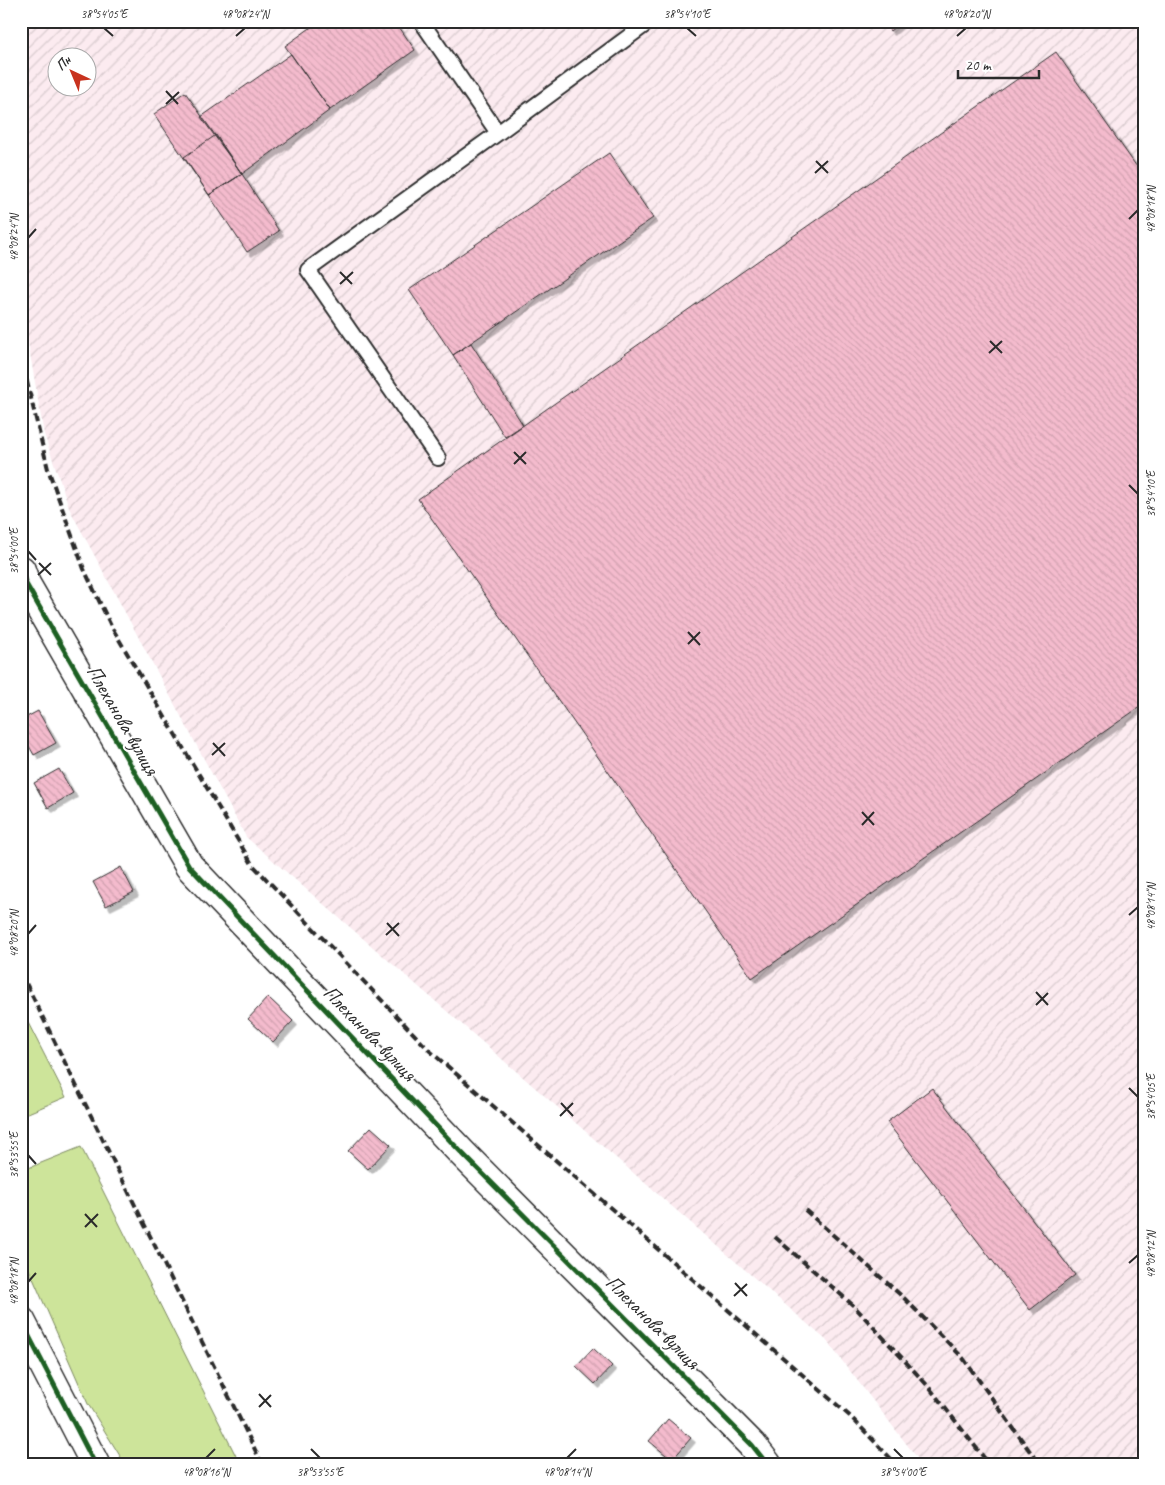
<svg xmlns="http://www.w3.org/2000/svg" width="1165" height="1485" viewBox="0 0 1165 1485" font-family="Caveat,sans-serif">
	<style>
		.industrial { fill: url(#industrial-furrows); fill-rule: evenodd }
		.green { fill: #cde49a; stroke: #7c8862 }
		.building { fill: url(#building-back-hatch); stroke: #2b2b2b; filter: url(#shadow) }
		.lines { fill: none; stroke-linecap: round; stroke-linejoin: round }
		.lane-casing { stroke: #2b2b2b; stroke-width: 18 }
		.street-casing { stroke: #2b2b2b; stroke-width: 31 }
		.lane { stroke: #fff; stroke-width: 14 }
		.street { stroke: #fff; stroke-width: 28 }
		.rail { stroke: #2b2b2b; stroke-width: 4; stroke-dasharray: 8 4; stroke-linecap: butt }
		.cycleway-casing { stroke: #fff; stroke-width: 8 }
		.cycleway { stroke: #1b5e20; stroke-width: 5 }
		.ticks { fill: none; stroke: #2b2b2b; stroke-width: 2 }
		.labels { text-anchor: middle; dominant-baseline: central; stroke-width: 4; stroke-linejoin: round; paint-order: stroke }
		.street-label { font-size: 21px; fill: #2b2b2b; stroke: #fff }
		.neatline { fill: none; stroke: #2b2b2b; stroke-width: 2 }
		.ticks-label { font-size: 12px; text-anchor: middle; fill: #2b2b2b }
	</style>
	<defs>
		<pattern id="industrial-furrows" width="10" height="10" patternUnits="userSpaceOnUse" patternTransform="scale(1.25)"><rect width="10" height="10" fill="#fcebf0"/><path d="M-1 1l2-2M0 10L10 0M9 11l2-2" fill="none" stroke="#d8cace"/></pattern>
		<pattern id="building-back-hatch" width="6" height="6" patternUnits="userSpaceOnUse" patternTransform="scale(1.25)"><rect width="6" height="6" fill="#f4bbcd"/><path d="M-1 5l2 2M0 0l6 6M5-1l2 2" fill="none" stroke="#d1a1b0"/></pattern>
		<filter id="shadow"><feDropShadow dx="4.5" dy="4.5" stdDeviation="0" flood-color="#0004"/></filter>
	</defs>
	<rect width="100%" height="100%" fill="#fff"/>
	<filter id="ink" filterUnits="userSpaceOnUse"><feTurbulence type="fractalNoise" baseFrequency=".02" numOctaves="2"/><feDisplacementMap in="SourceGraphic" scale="10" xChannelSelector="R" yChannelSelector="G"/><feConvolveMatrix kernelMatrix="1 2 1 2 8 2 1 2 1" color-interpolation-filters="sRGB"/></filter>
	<g filter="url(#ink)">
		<path class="industrial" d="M21 21H1144V1464H922L826 1340 246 837 70 510 44 434 21 302ZM58 58H88V88H58Z"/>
		<path class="green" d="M21 1009 66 1097 21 1116Z
			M81 1147 240 1464H125L88 1404 21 1251V1171Z"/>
		<path class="building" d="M320 21H395L415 50 330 110 285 46Z
			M882 21H902L890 31Z
			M1056 52 1144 177V704L752 978 418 499Z
			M291 54 330 110 242 174 201 117Z
			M185 92 242 174 209 195 154 114Z
			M216 135 242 174 209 195 184 157Z
			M609 153 653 218 453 355 409 290Z
			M242 174 279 231 247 252 209 195Z
			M471 343 523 425 505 437 453 355Z
			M38 711 56 743 34 755 21 732V720Z
			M59 769 73 793 48 808 34 783Z
			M121 867 134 892 106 906 93 882Z
			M268 997 293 1021 273 1042 248 1019Z
			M932 1088 1075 1275 1030 1310 887 1122Z
			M371 1127 391 1145 368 1169 348 1151Z
			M593 1348 612 1366 595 1384 576 1366Z
			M668 1419 691 1438 672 1460 649 1441Z"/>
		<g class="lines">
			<defs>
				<path id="lane" d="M421 21 498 133
					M438 458 308 270 498 133 650 21"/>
				<path id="street" d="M21 570 26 584 189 866 461 1152 752 1445 767 1464
					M21 1321 95 1464"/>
			</defs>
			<use href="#lane" class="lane-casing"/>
			<use href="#street" class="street-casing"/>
			<use href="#lane" class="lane"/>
			<use href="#street" class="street"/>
			<path class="rail" d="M21 357 48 469 84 569 111 626 252 864 430 1051 851 1417 896 1464
				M21 973 262 1464
				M805 1210 904 1298 963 1358 1039 1464
				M775 1237 854 1306 928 1386 989 1464"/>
			<defs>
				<path id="cycleway" d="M21 570 26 584 189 866 461 1152 752 1445 767 1464
					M21 1321 95 1464"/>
			</defs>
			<use href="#cycleway" class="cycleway-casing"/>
			<use href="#cycleway" class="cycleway"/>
		</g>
	</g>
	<path class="ticks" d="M104 28 113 36M687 28 696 36M236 36 245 28M957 36 966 28M166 91 178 104M166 104 179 92M816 161 828 173M815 173 828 161M1129 219 1138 210M28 238 36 229M340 272 352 284M340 284 353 272M990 341 1002 353M989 353 1002 341M514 452 526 464M514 464 526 452M1129 485 1138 494M28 551 36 560M39 563 51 575M38 575 51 563M688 632 700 645M688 644 700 632M213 743 225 756M212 755 225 743M862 812 874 825M862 825 874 812M1129 915 1138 907M387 923 399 936M28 934 36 925M386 935 399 923M1036 992 1048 1005M1036 1005 1048 993M1129 1088 1138 1097M561 1103 573 1116M560 1116 573 1103M28 1155 36 1164M85 1214 97 1227M85 1227 98 1214M1129 1263 1138 1255M28 1282 36 1273M735 1283 747 1296M734 1296 747 1284M259 1394 271 1407M259 1407 271 1395M311 1449 320 1458M894 1449 903 1458M206 1458 215 1449M567 1458 576 1449"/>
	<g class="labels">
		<g class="street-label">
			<text transform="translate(123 720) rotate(60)">Плеханова вулиця</text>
			<text transform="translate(370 1033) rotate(46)">Плеханова вулиця</text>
			<text transform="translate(653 1322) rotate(45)">Плеханова вулиця</text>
		</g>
	</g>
	<rect width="1165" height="1485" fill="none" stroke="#fff" stroke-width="55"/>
	<g transform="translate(72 72) rotate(316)"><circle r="24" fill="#ffffff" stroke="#aaaaaa"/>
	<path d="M0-4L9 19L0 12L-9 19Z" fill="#c8321e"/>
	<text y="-8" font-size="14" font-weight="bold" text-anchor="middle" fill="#2b2b2b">Пн</text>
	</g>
	<path d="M958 70v8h81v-8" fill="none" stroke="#2b2b2b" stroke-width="2.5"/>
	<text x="965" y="70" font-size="15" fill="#2b2b2b" stroke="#ffffff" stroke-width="4" paint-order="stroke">20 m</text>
	<rect x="28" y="28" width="1110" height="1430" class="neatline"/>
	<g class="ticks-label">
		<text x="104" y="18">38°54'05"E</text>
		<text x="245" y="18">48°08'24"N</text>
		<text x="687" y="18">38°54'10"E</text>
		<text x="966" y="18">48°08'20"N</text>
		<text transform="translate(1151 210) rotate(-90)" y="4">48°08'18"N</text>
		<text transform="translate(14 238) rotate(-90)" y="4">48°08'24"N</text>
		<text transform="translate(1151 494) rotate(-90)" y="4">38°54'10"E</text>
		<text transform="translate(14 551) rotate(-90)" y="4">38°54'00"E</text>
		<text transform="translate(1151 907) rotate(-90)" y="4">48°08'14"N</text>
		<text transform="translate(14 934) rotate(-90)" y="4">48°08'20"N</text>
		<text transform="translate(1151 1097) rotate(-90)" y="4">38°54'05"E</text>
		<text transform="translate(14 1155) rotate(-90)" y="4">38°53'55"E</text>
		<text transform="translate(1151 1255) rotate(-90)" y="4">48°08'12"N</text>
		<text transform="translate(14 1282) rotate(-90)" y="4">48°08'18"N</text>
		<text x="206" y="1476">48°08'16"N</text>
		<text x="320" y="1476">38°53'55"E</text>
		<text x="567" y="1476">48°08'14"N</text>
		<text x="903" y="1476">38°54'00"E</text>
	</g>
</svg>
